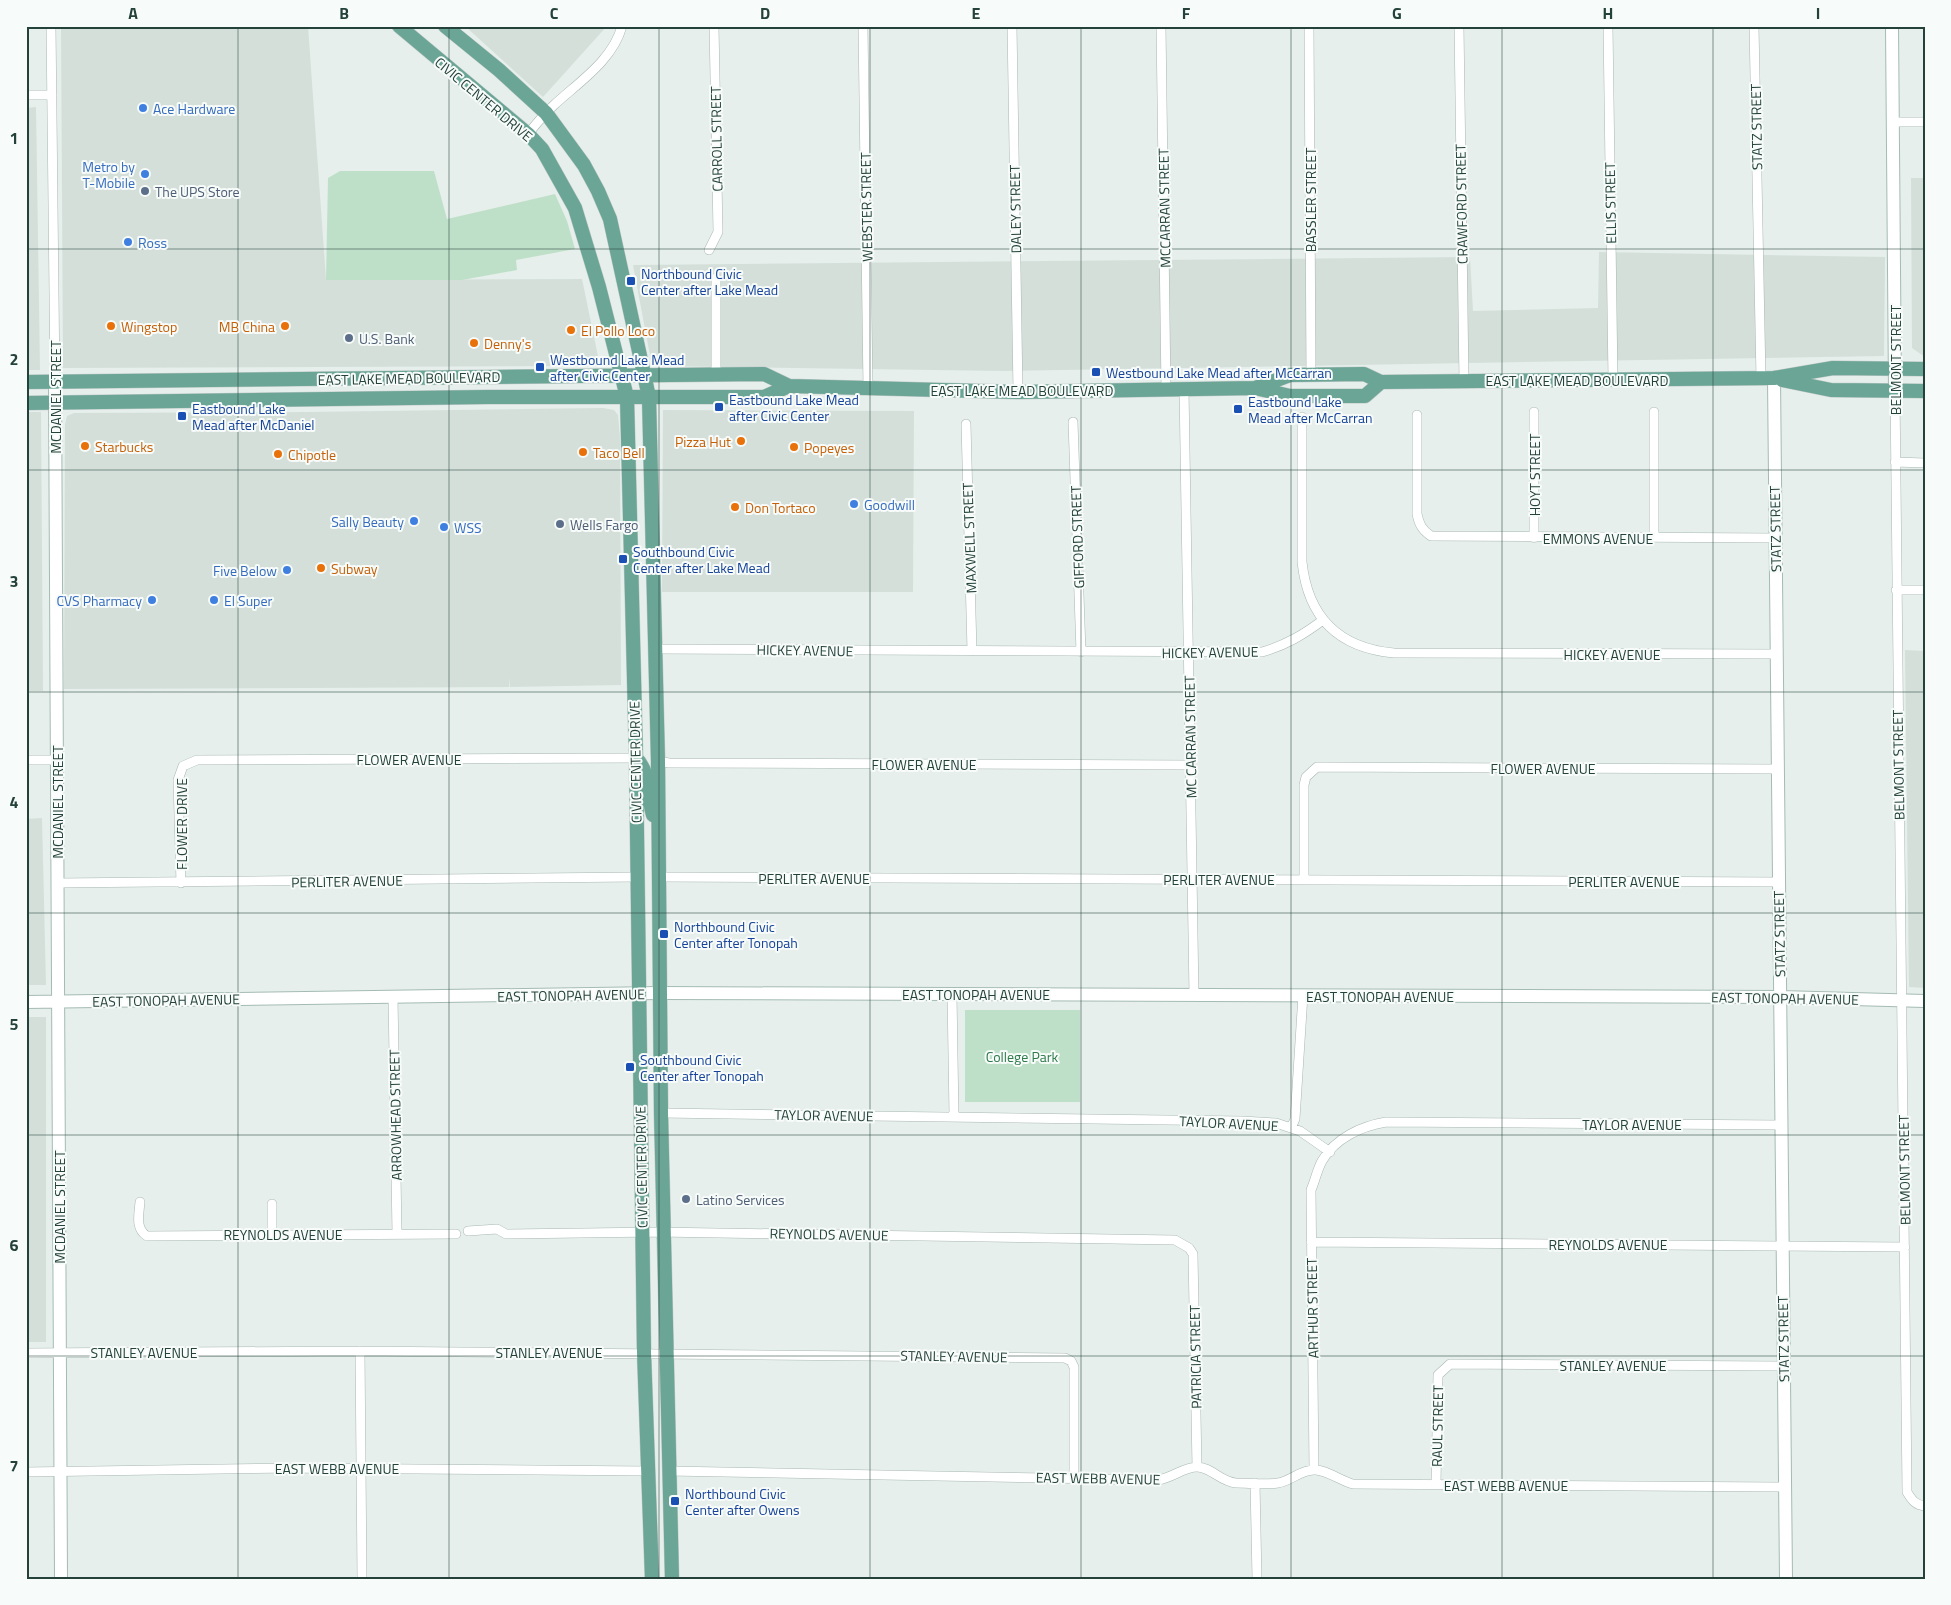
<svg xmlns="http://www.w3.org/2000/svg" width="1951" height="1605" viewBox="0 0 1951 1605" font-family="'Titillium Web',sans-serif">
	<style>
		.built { fill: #d4dfda }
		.green { fill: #bfe0c8 }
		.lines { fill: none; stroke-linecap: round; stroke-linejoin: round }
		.street-casing { stroke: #a8b8b2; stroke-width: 10 }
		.secondary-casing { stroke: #a4bbb3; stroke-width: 14 }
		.primary-casing { stroke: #c2cac8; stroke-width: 15 }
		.street { stroke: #fff; stroke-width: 9 }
		.secondary { stroke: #fff; stroke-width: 12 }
		.primary { stroke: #6aa596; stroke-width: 14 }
		.grid { fill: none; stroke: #24423a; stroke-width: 1; stroke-opacity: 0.55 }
		.shop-dot { fill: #3f7fe0; stroke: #f7fbf9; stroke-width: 2 }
		.service-dot { fill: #5c6f8a; stroke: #f7fbf9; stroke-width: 2 }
		.transit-dot { fill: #1a4fb4; stroke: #f7fbf9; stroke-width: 2 }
		.food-dot { fill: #e8710a; stroke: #f7fbf9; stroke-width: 2 }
		.labels { text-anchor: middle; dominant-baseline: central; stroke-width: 4; stroke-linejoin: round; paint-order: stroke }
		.street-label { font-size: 14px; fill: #24423a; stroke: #f7fbf9 }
		.shop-label { font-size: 14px; fill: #366cbe; stroke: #f7fbf9; text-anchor: start }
		.service-label { font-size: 14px; fill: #4e5e75; stroke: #f7fbf9; text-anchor: start }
		.transit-label { font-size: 14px; fill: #164399; stroke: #f7fbf9; text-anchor: start }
		.food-label { font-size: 14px; fill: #c56008; stroke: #f7fbf9; text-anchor: start }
		.park-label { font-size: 14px; fill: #2d7a4b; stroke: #f7fbf9 }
		.neatline { fill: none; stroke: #24423a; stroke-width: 2 }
		.grid-label { font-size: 16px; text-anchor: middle; font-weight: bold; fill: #24423a }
	</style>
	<rect width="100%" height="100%" fill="#e6efeb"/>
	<path class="built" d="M61 26H308L326 280 582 279 600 366 63 368Z
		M465 26H607L543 97Z
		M36 107 40 370H26V108Z
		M1911 178H1925V357L1912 348Z
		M1599 252 1885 257 1884 356 1002 371 652 366 633 265 1470 257 1473 311 1598 308Z
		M603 408 614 410 618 415 620 438 621 685 510 687 509 678V687L64 689 65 425 67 416 74 413 307 412Z
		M663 410 914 411 913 592H662Z
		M26 412H41L43 691H26Z
		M1905 650 1925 651V988L1909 987Z
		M42 818 46 985H26V819Z
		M26 1017H46V1342H26Z"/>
	<path class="green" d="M340 171H434L447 219 555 194 567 221 575 249 516 260 517 270 462 280H326L328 178Z
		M965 1010H1080V1102H965Z"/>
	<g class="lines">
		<defs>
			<path id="street" d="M51 26 55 382
				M863 26 868 388
				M1012 26 1018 392
				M1161 26 1166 389
				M1309 26 1311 374
				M1459 26 1464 381
				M1608 26 1613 380
				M1754 26 1761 379
				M26 95H52
				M1893 122H1925
				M528 134C536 124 544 114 554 105 579 82 613 60 622 26
				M709 250 718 232 714 26
				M716 278V374
				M1184 389 1194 995
				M1895 391 1907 1492C1912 1500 1915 1505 1925 1506
				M1534 412V538
				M1417 415V514C1419 524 1422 530 1431 536L1775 538
				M1302 417V562C1308 618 1339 648 1394 653L1776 654
				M1073 422 1081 652
				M966 424 972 651
				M1895 462 1925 463
				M1654 538V412
				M1896 590H1925
				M655 649 1262 652C1286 645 1303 635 1323 620
				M26 760H57
				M658 761 669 763 1190 765
				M659 877 1779 882
				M1304 880V785L1306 777 1317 767 1777 769
				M58 883 637 877
				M181 883 178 780 183 766 197 760 636 758
				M952 994 954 1116
				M393 997 397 1233
				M661 1113 1242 1121 1276 1123 1300 1131 1330 1152
				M1291 1128 1295 1119 1303 995
				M140 1202C139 1214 135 1229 147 1236L456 1234
				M272 1204V1234
				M468 1231 497 1229 506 1234 657 1232 1175 1240 1189 1248 1193 1254 1197 1467
				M1311 1242 1905 1247
				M360 1351 362 1579
				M26 1353 360 1351 1065 1358 1071 1361 1074 1367V1478
				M1314 1469 1311 1190C1315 1181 1317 1170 1322 1161 1335 1138 1362 1126 1386 1122L1781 1125
				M669 1471 1158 1480C1172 1478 1184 1467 1197 1467 1211 1467 1221 1482 1236 1483 1249 1483 1265 1485 1278 1483 1291 1481 1300 1470 1314 1470 1325 1469 1341 1481 1353 1484L1785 1487
				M26 1472 292 1468 647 1471
				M1255 1483 1257 1579
				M1436 1484 1438 1375 1450 1364 1784 1366"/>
			<path id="secondary" d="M1892 26 1895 391
				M1774 378 1786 1579
				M55 382 61 1579
				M26 1002 659 993 1780 997 1925 1001"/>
			<path id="primary" d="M399 26 528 134 542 149 575 208 599 287 627 397 636 758 644 1352 652 1579
				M445 26 499 70 546 113 584 165 598 191 610 219 649 397 658 761 661 1113 672 1579
				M1782 380 1831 390 1925 391
				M26 382 764 374 789 386 1018 392 1255 388 1290 396H1365L1381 382
				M1255 388 1290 375 1364 374 1381 382 1774 378 1833 368 1925 369
				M26 403 488 397H764L789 386
				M636 758C651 774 647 795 653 815"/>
		</defs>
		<use href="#street" class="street-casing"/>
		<use href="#secondary" class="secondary-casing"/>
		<use href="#primary" class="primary-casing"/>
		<use href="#street" class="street"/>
		<use href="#secondary" class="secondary"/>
		<use href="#primary" class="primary"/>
	</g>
	<path class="grid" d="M238 26V1579M449 26V1579M659 26V1579M870 26V1579M1081 26V1579M1291 26V1579M1502 26V1579M1713 26V1579M26 249H1925M26 470H1925M26 692H1925M26 913H1925M26 1135H1925M26 1356H1925"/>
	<g class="shop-dot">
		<circle cx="143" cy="108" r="5"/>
		<circle cx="145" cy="174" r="5"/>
		<circle cx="128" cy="242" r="5"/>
		<circle cx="854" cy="504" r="5"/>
		<circle cx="414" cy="521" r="5"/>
		<circle cx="444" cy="527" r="5"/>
		<circle cx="287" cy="570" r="5"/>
		<circle cx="152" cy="600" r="5"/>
		<circle cx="214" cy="600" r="5"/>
	</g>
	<g class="service-dot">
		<circle cx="145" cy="191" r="5"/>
		<circle cx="349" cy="338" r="5"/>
		<circle cx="560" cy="524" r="5"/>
		<circle cx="686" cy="1199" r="5"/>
	</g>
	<g class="transit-dot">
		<rect x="626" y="276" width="10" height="10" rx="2.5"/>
		<rect x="535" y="362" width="10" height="10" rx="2.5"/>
		<rect x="1091" y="367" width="10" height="10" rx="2.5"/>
		<rect x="714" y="402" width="10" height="10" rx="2.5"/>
		<rect x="1233" y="404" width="10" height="10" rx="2.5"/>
		<rect x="177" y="411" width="10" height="10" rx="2.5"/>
		<rect x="618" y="554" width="10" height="10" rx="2.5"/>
		<rect x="659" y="929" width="10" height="10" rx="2.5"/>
		<rect x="625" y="1062" width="10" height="10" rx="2.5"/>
		<rect x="670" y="1496" width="10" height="10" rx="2.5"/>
	</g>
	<g class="food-dot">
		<circle cx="111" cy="326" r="5"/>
		<circle cx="285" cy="326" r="5"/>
		<circle cx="571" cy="330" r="5"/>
		<circle cx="474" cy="343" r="5"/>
		<circle cx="741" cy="441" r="5"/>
		<circle cx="85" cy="446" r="5"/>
		<circle cx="794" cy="447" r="5"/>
		<circle cx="583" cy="452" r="5"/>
		<circle cx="278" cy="454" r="5"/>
		<circle cx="735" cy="507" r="5"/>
		<circle cx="321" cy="568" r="5"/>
	</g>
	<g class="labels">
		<g class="street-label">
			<text transform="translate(484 99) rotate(40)">CIVIC CENTER DRIVE</text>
			<text transform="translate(1756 127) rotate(-91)">STATZ STREET</text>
			<text transform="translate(716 139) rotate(-91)">CARROLL STREET</text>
			<text transform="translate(1310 200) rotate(-90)">BASSLER STREET</text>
			<text transform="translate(1610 203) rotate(-91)">ELLIS STREET</text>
			<text transform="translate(1461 204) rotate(-91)">CRAWFORD STREET</text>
			<text transform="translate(866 207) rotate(-91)">WEBSTER STREET</text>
			<text transform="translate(1164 208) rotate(-91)">MCCARRAN STREET</text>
			<text transform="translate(1015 209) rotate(-91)">DALEY STREET</text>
			<text transform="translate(1895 360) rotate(-90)">BELMONT STREET</text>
			<text transform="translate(409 378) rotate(-1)">EAST LAKE MEAD BOULEVARD</text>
			<text x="1577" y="380">EAST LAKE MEAD BOULEVARD</text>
			<text x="1022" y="390">EAST LAKE MEAD BOULEVARD</text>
			<text transform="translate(55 397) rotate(-90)">MCDANIEL STREET</text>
			<text transform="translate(1534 475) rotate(-90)">HOYT STREET</text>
			<text transform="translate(1775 529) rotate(-91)">STATZ STREET</text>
			<text transform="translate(1077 537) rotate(-92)">GIFFORD STREET</text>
			<text transform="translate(969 538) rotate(-92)">MAXWELL STREET</text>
			<text x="1598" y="538">EMMONS AVENUE</text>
			<text transform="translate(805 650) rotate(1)">HICKEY AVENUE</text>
			<text transform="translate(1210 652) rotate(-1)">HICKEY AVENUE</text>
			<text x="1612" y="654">HICKEY AVENUE</text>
			<text transform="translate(1190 737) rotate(-91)">MC CARRAN STREET</text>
			<text x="409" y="759">FLOWER AVENUE</text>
			<text transform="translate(635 762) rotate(-91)">CIVIC CENTER DRIVE</text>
			<text x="924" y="764">FLOWER AVENUE</text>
			<text transform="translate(1898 765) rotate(-91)">BELMONT STREET</text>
			<text x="1543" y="768">FLOWER AVENUE</text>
			<text transform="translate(57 802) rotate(-90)">MCDANIEL STREET</text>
			<text transform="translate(181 824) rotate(-90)">FLOWER DRIVE</text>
			<text x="814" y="878">PERLITER AVENUE</text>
			<text x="1219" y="879">PERLITER AVENUE</text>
			<text transform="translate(347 881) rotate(-1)">PERLITER AVENUE</text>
			<text x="1624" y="881">PERLITER AVENUE</text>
			<text transform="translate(1779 934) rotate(-91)">STATZ STREET</text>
			<text x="976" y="994">EAST TONOPAH AVENUE</text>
			<text transform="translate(571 995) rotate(-1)">EAST TONOPAH AVENUE</text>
			<text x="1380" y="996">EAST TONOPAH AVENUE</text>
			<text transform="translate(1785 998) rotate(1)">EAST TONOPAH AVENUE</text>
			<text transform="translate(166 1000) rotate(-1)">EAST TONOPAH AVENUE</text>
			<text transform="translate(395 1115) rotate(-91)">ARROWHEAD STREET</text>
			<text transform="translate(824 1115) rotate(1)">TAYLOR AVENUE</text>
			<text transform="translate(1229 1123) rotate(3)">TAYLOR AVENUE</text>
			<text x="1632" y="1124">TAYLOR AVENUE</text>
			<text transform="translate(641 1167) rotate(-91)">CIVIC CENTER DRIVE</text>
			<text transform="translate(1904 1170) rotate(-91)">BELMONT STREET</text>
			<text transform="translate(59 1207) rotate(-90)">MCDANIEL STREET</text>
			<text x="283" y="1234">REYNOLDS AVENUE</text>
			<text transform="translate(829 1234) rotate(1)">REYNOLDS AVENUE</text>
			<text x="1608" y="1244">REYNOLDS AVENUE</text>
			<text transform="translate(1312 1308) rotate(-91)">ARTHUR STREET</text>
			<text transform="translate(1783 1339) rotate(-91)">STATZ STREET</text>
			<text x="144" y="1352">STANLEY AVENUE</text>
			<text x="549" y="1352">STANLEY AVENUE</text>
			<text transform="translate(954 1356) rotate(1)">STANLEY AVENUE</text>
			<text transform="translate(1195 1357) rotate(-91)">PATRICIA STREET</text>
			<text x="1613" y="1365">STANLEY AVENUE</text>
			<text transform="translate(1437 1426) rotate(-89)">RAUL STREET</text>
			<text x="337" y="1468">EAST WEBB AVENUE</text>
			<text transform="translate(1098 1478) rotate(1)">EAST WEBB AVENUE</text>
			<text x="1506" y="1485">EAST WEBB AVENUE</text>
		</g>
		<g class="shop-label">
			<text x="153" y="108">Ace Hardware</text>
			<text x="135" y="166" text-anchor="end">Metro by<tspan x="135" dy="16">T-Mobile</tspan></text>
			<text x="138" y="242">Ross</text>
			<text x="864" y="504">Goodwill</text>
			<text x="404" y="521" text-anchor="end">Sally Beauty</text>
			<text x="454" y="527">WSS</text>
			<text x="277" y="570" text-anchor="end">Five Below</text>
			<text x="142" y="600" text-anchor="end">CVS Pharmacy</text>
			<text x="224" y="600">El Super</text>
		</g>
		<g class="service-label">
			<text x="155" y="191">The UPS Store</text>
			<text x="359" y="338">U.S. Bank</text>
			<text x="570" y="524">Wells Fargo</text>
			<text x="696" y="1199">Latino Services</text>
		</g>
		<g class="transit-label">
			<text x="641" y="273">Northbound Civic<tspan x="641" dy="16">Center after Lake Mead</tspan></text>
			<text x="550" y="359">Westbound Lake Mead<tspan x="550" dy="16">after Civic Center</tspan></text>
			<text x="1106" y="372">Westbound Lake Mead after McCarran</text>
			<text x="729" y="399">Eastbound Lake Mead<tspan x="729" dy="16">after Civic Center</tspan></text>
			<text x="1248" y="401">Eastbound Lake<tspan x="1248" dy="16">Mead after McCarran</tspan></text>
			<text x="192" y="408">Eastbound Lake<tspan x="192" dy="16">Mead after McDaniel</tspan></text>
			<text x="633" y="551">Southbound Civic<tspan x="633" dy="16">Center after Lake Mead</tspan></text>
			<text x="674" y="926">Northbound Civic<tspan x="674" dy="16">Center after Tonopah</tspan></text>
			<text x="640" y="1059">Southbound Civic<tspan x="640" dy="16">Center after Tonopah</tspan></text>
			<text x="685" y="1493">Northbound Civic<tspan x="685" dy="16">Center after Owens</tspan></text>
		</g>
		<g class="food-label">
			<text x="121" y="326">Wingstop</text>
			<text x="275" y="326" text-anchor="end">MB China</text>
			<text x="581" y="330">El Pollo Loco</text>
			<text x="484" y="343">Denny's</text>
			<text x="731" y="441" text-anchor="end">Pizza Hut</text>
			<text x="95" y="446">Starbucks</text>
			<text x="804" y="447">Popeyes</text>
			<text x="593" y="452">Taco Bell</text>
			<text x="288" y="454">Chipotle</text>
			<text x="745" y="507">Don Tortaco</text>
			<text x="331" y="568">Subway</text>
		</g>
		<g class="park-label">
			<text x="1022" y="1056">College Park</text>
		</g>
	</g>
	<rect width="1951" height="1605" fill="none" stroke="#f7fbf9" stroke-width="55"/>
	<rect x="28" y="28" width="1896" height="1550" class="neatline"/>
	<g class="grid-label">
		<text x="133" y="19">A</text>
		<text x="344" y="19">B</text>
		<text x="554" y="19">C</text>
		<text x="765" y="19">D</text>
		<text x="976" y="19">E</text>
		<text x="1186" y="19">F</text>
		<text x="1397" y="19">G</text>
		<text x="1608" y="19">H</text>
		<text x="1818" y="19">I</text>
		<text x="14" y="144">1</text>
		<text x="14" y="365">2</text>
		<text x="14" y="587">3</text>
		<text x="14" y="808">4</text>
		<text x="14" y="1030">5</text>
		<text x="14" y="1251">6</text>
		<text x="14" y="1472">7</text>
	</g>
</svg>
